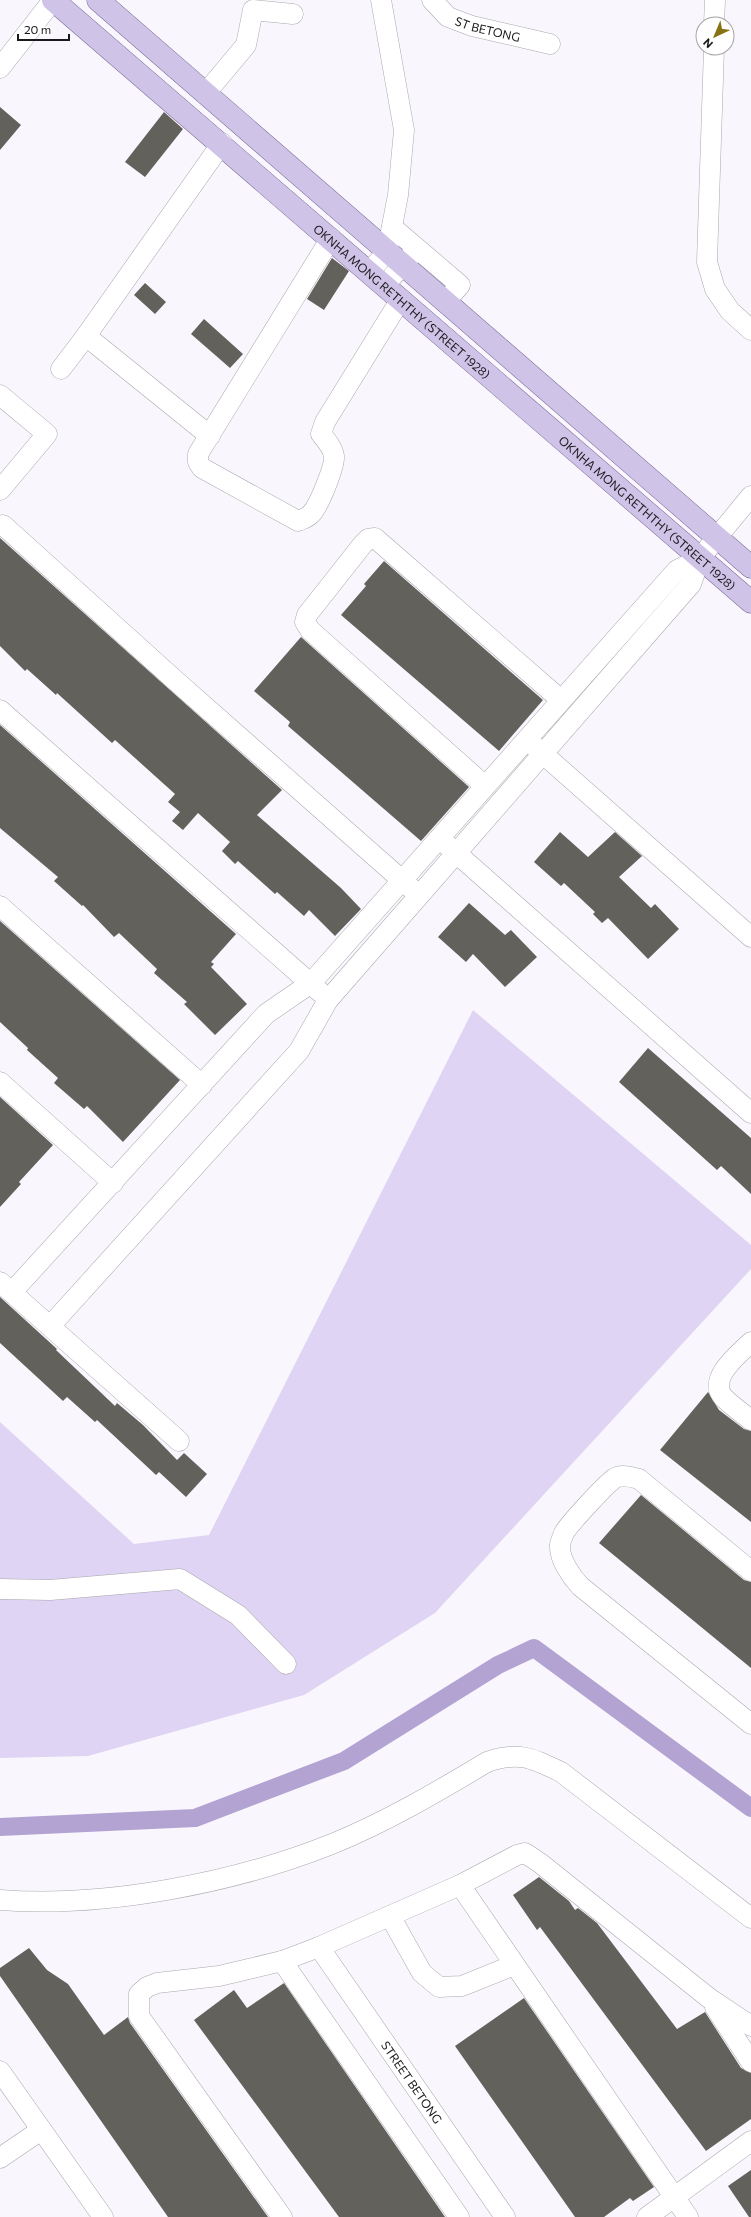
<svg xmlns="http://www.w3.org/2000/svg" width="751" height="2217" viewBox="0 0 751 2217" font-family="Commissioner,sans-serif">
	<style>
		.green { fill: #dfd4f3 }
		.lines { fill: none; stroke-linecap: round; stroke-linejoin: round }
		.canal { stroke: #b3a3d2; stroke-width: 18 }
		.building { fill: #62615c }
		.minor-casing { stroke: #a9a7ad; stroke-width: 21 }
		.major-casing { stroke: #7c6e97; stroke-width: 23 }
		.minor { stroke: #fff; stroke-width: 20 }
		.major { stroke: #d0c3e8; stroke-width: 22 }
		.labels { text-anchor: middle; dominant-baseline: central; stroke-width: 4; stroke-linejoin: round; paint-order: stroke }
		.street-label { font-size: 12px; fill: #1a1a1c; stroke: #fff }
	</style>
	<rect width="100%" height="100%" fill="#f9f7fd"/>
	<path class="green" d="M473 1010 751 1245V1269L435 1613 304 1695 88 1756 0 1758V1422L134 1544 209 1535Z"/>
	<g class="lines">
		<path class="canal" d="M0 1827 195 1818 344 1761 498 1665 534 1648 751 1808"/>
	</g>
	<path class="building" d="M0 107 21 125 0 150Z
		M164 112 183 129 145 177 125 162Z
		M332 258 349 271 324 310 307 299Z
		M145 283 166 302 155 314 134 295Z
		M204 319 243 354 230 368 191 334Z
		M0 538 282 790 257 815 341 888 361 909 335 936 309 910 304 916 277 892 275 894 238 861 235 864 222 851 230 842 198 813 183 830 172 821 180 812 168 802 175 794 115 740 112 743 57 693 56 695 27 669 25 671 0 646Z
		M384 561 543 700 499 751 341 615 366 586 364 584Z
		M301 637 469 787 421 841 288 726 290 722 254 691Z
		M0 725 236 934 211 962 214 964 211 967 247 1004 215 1035 184 1004 187 1002 154 973 157 969 119 933 114 937 83 905 82 906 54 881 58 877 0 828Z
		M560 832 588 857 615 832 642 856 619 877 651 908 655 904 679 929 648 959 608 918 602 923 593 914 595 912 564 883 561 886 534 862Z
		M469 903 505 935 511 930 537 957 505 987 473 954 466 962 438 937Z
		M0 921 180 1080 123 1142 87 1106 84 1109 54 1083 58 1078 27 1050 28 1048 0 1022Z
		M648 1048 751 1138V1194L721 1166 717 1170 619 1082Z
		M0 1097 53 1145 19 1182 21 1184 0 1207Z
		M0 1297 57 1349 56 1350 115 1406 117 1403 143 1425 177 1460 184 1453 207 1474 186 1497 159 1472 156 1475 97 1420 95 1422 67 1397 63 1401 0 1343Z
		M708 1392 719 1410 744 1429 751 1431V1522L660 1450Z
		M641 1495 744 1580 751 1582V1668L599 1543Z
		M539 1877 569 1901 575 1910 578 1908 597 1923 677 2029 705 2012 741 2068 751 2073V2119L706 2151 540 1927 537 1930 513 1895Z
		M29 1948 47 1970 68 1984 104 2035 128 2017 130 2023 268 2217H168L0 1976V1968Z
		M284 1983 445 2217H339L194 2020 234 1990 247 2008Z
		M524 1998 654 2187 633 2201 630 2198 604 2217H575L455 2046Z
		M751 2170V2217H749L728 2186Z"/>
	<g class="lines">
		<defs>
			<g id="minor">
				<path id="s1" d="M432 0 448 17 472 26 550 44"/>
				<path d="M714 24 715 0"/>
				<path d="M714 48 707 262 715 289 730 311 751 330"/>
				<path d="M0 68 53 0"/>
				<path d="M205 94 246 45 253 10 293 14"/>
				<path d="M392 227 460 285 445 302"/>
				<path d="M331 238 198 454V462L202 468 298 521C303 519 307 518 311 514 319 506 335 466 334 456 333 448 326 440 321 434L325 422 401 299"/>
				<path d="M370 271 387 252 398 195 404 130 381 0"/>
				<path d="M385 285 413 253"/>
				<path d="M86 336 210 436"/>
				<path d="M61 369 86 336 222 143"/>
				<path d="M0 395 47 434 0 490"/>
				<path d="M3 525 176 681 412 889"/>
				<path d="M0 710 320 992"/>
				<path d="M534 746 751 937"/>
				<path d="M485 786 310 630 305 622 307 615 363 544 368 539 375 538 561 700"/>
				<path d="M447 845 751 1113"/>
				<path d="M0 906 202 1085"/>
				<path d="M0 1082 113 1183"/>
				<path d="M0 1282 179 1441"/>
				<path d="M12 1292 266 1014 311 983 677 570 700 558"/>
				<path d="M51 1325 299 1051 328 1000 691 584 700 558 751 496"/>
				<path d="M751 1342C739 1354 706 1379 724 1398 732 1406 742 1413 751 1420"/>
				<path d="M751 1571 639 1479C631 1477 622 1474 615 1478 607 1483 569 1524 564 1533 563 1536 560 1542 560 1545 559 1559 571 1576 580 1586L751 1724"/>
				<path d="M0 1589 50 1590 180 1579 238 1615 286 1664"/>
				<path d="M460 1885 688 2217"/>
				<path d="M0 1900C105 1908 234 1883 332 1844 386 1822 437 1792 487 1762 519 1751 532 1758 561 1772L751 1918"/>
				<path d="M390 1916 422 1973 439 1987 462 1986 514 1965"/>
				<path id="s2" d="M319 1947 505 2217"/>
				<path d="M282 1961 459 2217"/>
				<path d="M715 2007 751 2062"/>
				<path d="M0 2071 103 2217"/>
				<path d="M0 2158 41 2130"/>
				<path d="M282 2217 139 2016V1994L147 1987 157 1983 219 1976 282 1961 319 1947 460 1885 517 1855 525 1853 540 1863 709 1998 751 2026"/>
				<path d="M647 2217 751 2141"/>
			</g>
			<g id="major">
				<path id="s3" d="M53 0 751 602"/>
				<path d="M98 0 751 567"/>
			</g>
		</defs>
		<use href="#minor" class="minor-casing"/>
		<use href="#major" class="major-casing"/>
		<use href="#minor" class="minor"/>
		<use href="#major" class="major"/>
	</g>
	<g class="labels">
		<g class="street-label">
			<text stroke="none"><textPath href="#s1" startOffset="65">ST BETONG</textPath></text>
			<text stroke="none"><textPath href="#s3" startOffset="461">OKNHA MONG RETHTHY (STREET 1928)</textPath></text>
			<text stroke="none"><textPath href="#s3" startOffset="785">OKNHA MONG RETHTHY (STREET 1928)</textPath></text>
			<text stroke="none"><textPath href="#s2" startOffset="164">STREET BETONG</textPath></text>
		</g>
	</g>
	<g transform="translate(715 36) rotate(224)"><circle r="19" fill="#ffffff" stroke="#a3a3a4"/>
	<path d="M0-3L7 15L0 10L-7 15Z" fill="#877113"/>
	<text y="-6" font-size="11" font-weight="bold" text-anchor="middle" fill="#1a1a1c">N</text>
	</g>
	<path d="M18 34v6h51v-6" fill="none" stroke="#1a1a1c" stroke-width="2"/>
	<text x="24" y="34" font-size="12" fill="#1a1a1c" stroke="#ffffff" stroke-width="3" paint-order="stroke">20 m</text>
</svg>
